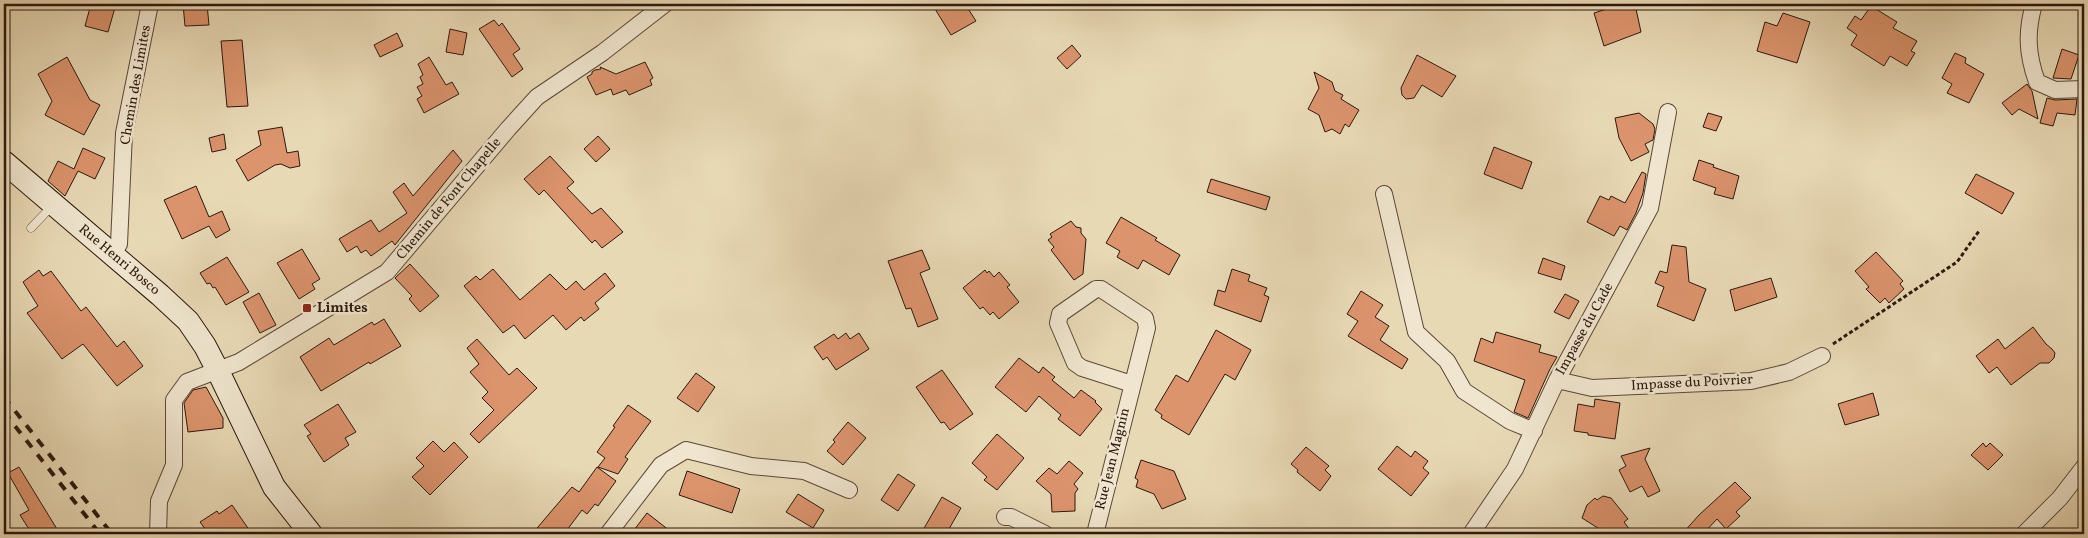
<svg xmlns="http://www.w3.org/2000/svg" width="2088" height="538" viewBox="0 0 2088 538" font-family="Vollkorn,serif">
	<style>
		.building { fill: #dc946d; stroke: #2d180e }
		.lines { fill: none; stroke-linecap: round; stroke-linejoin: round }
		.lane-casing { stroke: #5c4838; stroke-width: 9 }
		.street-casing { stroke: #5c4838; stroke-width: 18 }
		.secondary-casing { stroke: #2d180e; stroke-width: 24 }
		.path { stroke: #2d180e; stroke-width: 3; stroke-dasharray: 4 2.5; stroke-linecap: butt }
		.lane { stroke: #f0e6cf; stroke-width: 8 }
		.street { stroke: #f0e6cf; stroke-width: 16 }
		.secondary { stroke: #f0e6cf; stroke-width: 22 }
		.rail { stroke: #2d180e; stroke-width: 4; stroke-dasharray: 9 9; stroke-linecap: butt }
		.poi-dot { fill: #8f2418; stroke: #f0e6cf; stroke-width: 2 }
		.labels { text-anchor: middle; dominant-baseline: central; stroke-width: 5; stroke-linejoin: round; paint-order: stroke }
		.street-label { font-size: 14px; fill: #2d180e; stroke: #f0e6cf }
		.poi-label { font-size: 14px; font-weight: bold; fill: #2d180e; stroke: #f0e6cf; text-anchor: start }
	</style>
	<rect width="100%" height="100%" fill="#e8d9b5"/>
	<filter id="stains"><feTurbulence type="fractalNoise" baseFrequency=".004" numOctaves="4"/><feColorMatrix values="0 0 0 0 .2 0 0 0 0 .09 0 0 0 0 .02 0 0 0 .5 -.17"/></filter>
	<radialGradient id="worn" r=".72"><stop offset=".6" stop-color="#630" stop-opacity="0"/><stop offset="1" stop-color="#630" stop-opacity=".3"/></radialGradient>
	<path class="building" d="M91 4H116L108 32 85 26Z
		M183 4H207L209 25 185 26Z
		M932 4H965L976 21 951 35Z
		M1622 4H1631L1636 9 1641 32 1604 46 1594 13Z
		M1871 6 1897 22 1893 28 1917 41 1911 51 1915 53 1907 66 1890 56 1884 66 1851 45 1857 35 1847 28 1855 16 1861 20Z
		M1783 13 1810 22 1797 63 1757 51 1765 22 1777 26Z
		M494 20 499 26 502 23 520 49 513 54 523 69 512 77 479 29Z
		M450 29 467 33 463 55 446 52Z
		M397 33 403 46 380 57 374 45Z
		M242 40 248 106 227 107 221 41Z
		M1072 45 1081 56 1067 69 1057 58Z
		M2062 49 2079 55 2071 79 2053 78Z
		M1955 53 1966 58 1965 63 1984 74 1969 103 1947 93 1952 84 1942 78Z
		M1417 55 1456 76 1442 97 1422 85 1414 98 1406 99 1402 95 1401 88Z
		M67 57 90 100 100 105 84 135 45 115 52 101 38 74Z
		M429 57 446 85 452 82 459 94 424 113 417 99 422 96 417 87 423 84 420 77 423 75 418 64Z
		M645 62 653 78 650 80 652 85 629 95 626 90 613 95 611 89 596 95 587 77 592 74V72L595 70 601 69 600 67 616 74Z
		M1314 72 1332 82 1335 91 1343 95 1341 99 1359 110 1349 127 1345 124 1340 134 1332 129 1325 132 1319 115 1308 109 1319 88Z
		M2027 84 2032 91 2038 119 2019 109 2012 115 2002 103Z
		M2047 98 2055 100 2077 99 2075 115 2057 113 2053 126 2040 123Z
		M1639 113 1653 124 1655 129 1653 140 1645 144 1649 152 1631 161 1619 138 1615 118Z
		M1708 113 1722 117 1716 131 1703 127Z
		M282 127 287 153 298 151 300 166 290 168 281 164 275 165 248 181 236 160 261 145 258 131Z
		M224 134 226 149 212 152 209 138Z
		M598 136 610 149 596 162 584 149Z
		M1494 147 1532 162 1522 189 1484 174Z
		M83 148 105 158 95 179 78 171 65 196 48 181 58 161 74 169Z
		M453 150 462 161 395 245 392 241 371 256 366 250 361 253 357 246 347 252 339 239 371 220 379 232 407 213 393 192 404 183 413 196Z
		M550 156 574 182 567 188 592 214 601 208 623 232 602 248 595 240 592 243 544 190 539 195 524 179Z
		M1699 160 1714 165 1713 167 1739 176 1733 199 1714 194 1716 188 1693 180Z
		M1642 172 1646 174 1643 193 1636 213 1627 230 1620 226 1614 236 1587 222 1600 196 1609 200 1611 196 1625 203Z
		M1976 174 2014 193 2002 214 1965 193Z
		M1211 179 1270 197 1266 210 1207 192Z
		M196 186 209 217 222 211 230 230 216 238 209 226 182 239 164 200Z
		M1121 217 1157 238 1155 240 1180 255 1169 275 1143 260 1138 269 1117 257 1120 251 1106 243Z
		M1071 221 1076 227 1081 228V233L1086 239 1083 274 1074 280 1051 250 1054 247 1048 240 1052 237 1050 234Z
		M1672 245 1686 247 1689 282 1706 289 1694 321 1657 306 1664 287 1655 283 1660 271 1667 273Z
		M302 249 320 279 312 284 315 289 299 299 277 263Z
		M922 250 930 269 920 273 938 319 918 327 911 308 906 309 888 261Z
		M1876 252 1903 281 1900 284 1904 289 1889 303 1885 298 1880 303 1866 289 1869 287 1855 271Z
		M227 257 249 292 226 305 215 287 213 288 210 283 207 284 200 273Z
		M1543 258 1565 266 1561 280 1538 273Z
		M410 264 439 296 420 312 409 299 412 296 395 278Z
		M493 269 520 300 550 274 566 290 576 281 584 290 605 273 615 286 595 303 599 309 584 321 581 317 566 330 553 315 525 339 514 325 503 333 464 286 476 276 480 280Z
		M1232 269 1250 275 1248 281 1267 288 1264 295 1269 297 1261 322 1214 305 1218 290 1225 292Z
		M39 270 43 276 51 271 81 311 86 307 117 347 124 341 143 366 117 386 83 344 62 359 27 313 38 306 23 282Z
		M985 270 987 273 989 271 994 277 999 272 1010 285 1007 287 1019 302 999 319 993 312 990 315 983 307 980 309 963 288Z
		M1771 278 1777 297 1735 311 1730 290Z
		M1361 291 1383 305 1375 317 1389 326 1380 340 1408 359 1402 369 1348 336 1358 321 1347 314Z
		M259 293 276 325 260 333 243 302Z
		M1565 294 1579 301 1569 319 1554 312Z
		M384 319 401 346 370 364 369 362 321 391 300 357 329 338 334 345 372 322 374 325Z
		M2033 327 2046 344 2052 349 2055 353 2054 358 2049 363H2040L2011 385 1997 367 1989 373 1976 356 1998 339 2005 349Z
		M1216 330 1251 350 1235 380 1225 374 1189 435 1161 418 1162 415 1155 410 1176 375 1188 382Z
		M1496 332 1541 345 1539 352 1557 357 1550 369 1528 418 1514 412 1525 380 1474 361 1481 338 1493 343Z
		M846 333 850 339 859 333 869 349 836 370 827 357 823 360 814 347 834 334 838 339Z
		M477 339 509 375 517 368 537 388 479 443 470 434 494 410 482 398 488 392 470 372 479 364 467 348Z
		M1019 358 1039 373 1043 367 1055 377 1052 380 1074 398 1081 390 1096 401 1095 402 1102 409 1080 436 1058 419 1061 415 1039 396 1026 412 995 387Z
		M942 370 973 414 950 430 944 422 941 423 916 387Z
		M696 373 715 387 698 412 677 398Z
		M206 387 223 418V428L188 432 184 403 193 390Z
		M1873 393 1879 415 1845 425 1838 404Z
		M1595 399 1620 403 1615 439 1588 435V433L1574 431 1578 404 1594 407Z
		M338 404 356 432 345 438 349 445 324 462 307 436 311 434 304 425Z
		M628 405 651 421 625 457 628 459 618 474 598 467 605 458 597 452 615 427 613 426Z
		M848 422 866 438 843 465 827 451 835 442 833 440Z
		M997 434 1024 458 997 490 984 480 987 477 972 463Z
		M433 441 444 452 454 442 468 457 430 495 412 477 424 466 416 458Z
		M1983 443 1986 447 1990 443 2003 455 1988 470 1971 455Z
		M1397 446 1411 457 1415 451 1428 461 1423 468 1429 473 1411 496 1378 469Z
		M1306 447 1329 466 1325 470 1331 476 1320 491 1297 472 1298 470 1291 464Z
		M1650 448 1645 459 1660 491 1648 497 1642 486 1630 492 1619 470 1626 466 1621 456Z
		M1141 460 1174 471 1186 499 1162 509 1154 494 1136 487 1138 480 1135 478Z
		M1069 461 1083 473 1074 484 1078 489 1075 493V511L1052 512 1051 494 1036 481 1049 468 1057 474Z
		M19 467 60 534H32L20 515 29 510 8 473Z
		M597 467 616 481 598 506 595 504 587 514 582 510 564 534H532L572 487 579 492Z
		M687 471 740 489 732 513 679 495Z
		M898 474 915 485 898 511 881 500Z
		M1735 482 1751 498 1736 512 1740 516 1726 529 1717 519 1703 534H1682L1699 515Z
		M798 494 824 510 813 528 786 512Z
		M1603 496 1611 498 1628 519 1624 522 1633 534H1602L1601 530 1582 518 1587 505 1595 498 1597 500Z
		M942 497 961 508 949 529 946 528 943 534H932L923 530Z
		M232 505 252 534H209L200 522 217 511 219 514Z
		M647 513 674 534H631Z"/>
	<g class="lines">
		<defs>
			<path id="lane" d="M31 228 52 206"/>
			<path id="street" d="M2034 4C2026 32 2027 54 2037 82L2055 90 2084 89
				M1384 194 1416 332 1447 361 1464 391 1510 421 1534 431
				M113 255 119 244 124 133 150 4
				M1557 380 1592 388 1751 381 1789 372 1822 356
				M1005 517H1011L1045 534
				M158 534 159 501 174 465V400L187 382 239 362 387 272 508 129 537 97 602 53 665 4
				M608 534 661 465 686 450 751 466 804 471 849 490
				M1095 534 1147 328 1145 318 1101 289H1096L1060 314 1058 323 1075 363 1082 368 1132 384
				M1471 534 1515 469 1557 380 1650 208 1668 112
				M2024 534 2060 498 2084 467"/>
			<path id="secondary" d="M4 162 160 295 188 321 205 346 218 371 274 487 311 534"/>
		</defs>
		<use href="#lane" class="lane-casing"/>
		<use href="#street" class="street-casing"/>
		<use href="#secondary" class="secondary-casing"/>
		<path class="path" d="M1833 344 1957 262 1979 231"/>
		<use href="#lane" class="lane"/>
		<use href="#street" class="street"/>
		<use href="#secondary" class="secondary"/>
		<path class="rail" d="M4 397 112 534
			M4 412 100 534"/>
	</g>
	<rect class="poi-dot" x="302" y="303" width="10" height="10" rx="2.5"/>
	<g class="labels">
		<g class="street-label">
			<text transform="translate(136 85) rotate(-80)">Chemin des Limites</text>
			<text transform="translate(449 199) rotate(-50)">Chemin de Font Chapelle</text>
			<text transform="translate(119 260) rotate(40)">Rue Henri Bosco</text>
			<text transform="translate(1585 329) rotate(-61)">Impasse du Cade</text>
			<text transform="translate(1692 383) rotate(-3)">Impasse du Poivrier</text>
			<text transform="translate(1113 459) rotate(-76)">Rue Jean Magnin</text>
		</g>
		<g class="poi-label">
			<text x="317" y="308">Limites</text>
		</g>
	</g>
	<rect width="2088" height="538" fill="none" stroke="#e8d9b5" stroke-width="20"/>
	<rect x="5" y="5" width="2078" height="528" fill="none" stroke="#2d180e" stroke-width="2.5"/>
	<rect x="10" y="10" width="2068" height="518" fill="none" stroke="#2d180e"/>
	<rect width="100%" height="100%" filter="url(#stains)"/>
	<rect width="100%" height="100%" fill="url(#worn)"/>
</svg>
